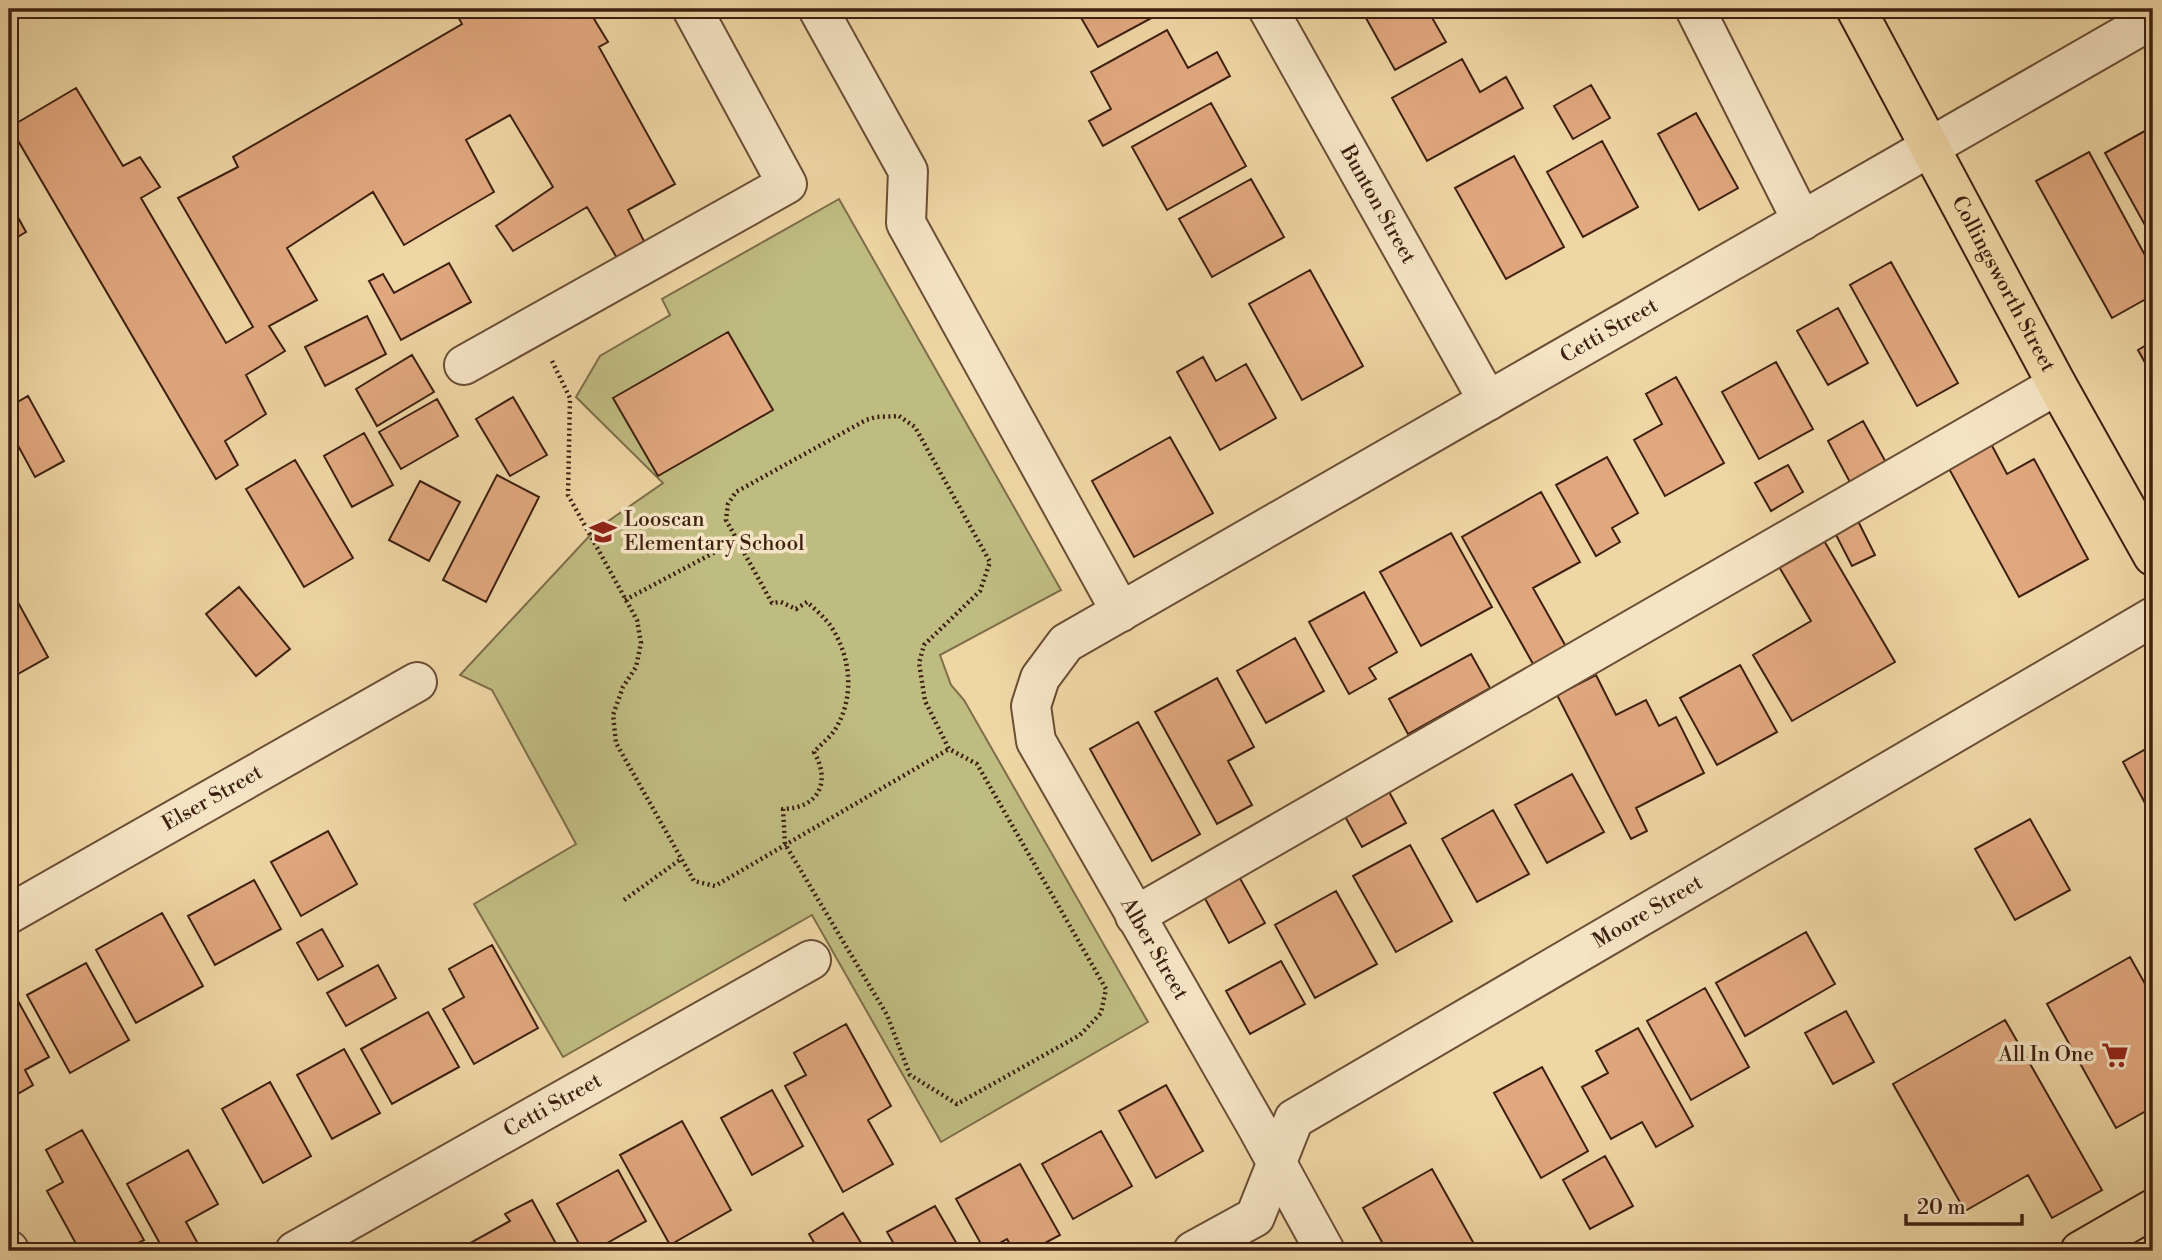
<svg xmlns="http://www.w3.org/2000/svg" width="2162" height="1260" viewBox="0 0 2162 1260" font-family="'Libre Bodoni',serif">
	<style>
		.green { fill: #bfbc82; stroke: #7e6e49; stroke-width: 2 }
		.building { fill: #e1a87f; stroke: #3e2010; stroke-width: 2 }
		.lines { fill: none; stroke-linecap: round; stroke-linejoin: round }
		.minor-casing { stroke: #6a4e35; stroke-width: 42 }
		.major-casing { stroke: #3e2010; stroke-width: 42 }
		.path { stroke: #3e2010; stroke-width: 4.5; stroke-dasharray: 2 3.5; stroke-linecap: butt }
		.minor { stroke: #f5e4c4; stroke-width: 38 }
		.major { stroke: #efd6a5; stroke-width: 38 }
		.labels { text-anchor: middle; dominant-baseline: central; stroke-width: 7; stroke-linejoin: round; paint-order: stroke }
		.street-label { font-size: 21px; fill: #3e2010; stroke: #f5e4c4 }
		.poi-label { font-size: 21px; fill: #3e2010; stroke: #f5e4c4; text-anchor: start }
	</style>
	<rect width="100%" height="100%" fill="#efd6a5"/>
	<filter id="stains"><feTurbulence type="fractalNoise" baseFrequency=".00286" numOctaves="4"/><feColorMatrix values="0 0 0 0 .2 0 0 0 0 .09 0 0 0 0 .02 0 0 0 .5 -.17"/></filter>
	<radialGradient id="worn" r=".72"><stop offset=".6" stop-color="#630" stop-opacity="0"/><stop offset="1" stop-color="#630" stop-opacity=".3"/></radialGradient>
	<path class="green" d="M839 199 1061 590 940 655 951 685 964 700 1148 1022 941 1142 812 915 563 1057 474 904 576 844 492 690 460 675 594 531 663 483 576 397 600 356 670 315 662 299Z"/>
	<path class="building" d="M454 9H588L608 42 599 47 675 184 628 210 645 243 617 258 587 207 513 251 496 226 553 187 510 115 466 140 494 192 404 245 373 192 287 248 317 300 269 326 285 351 246 375 266 414 225 441 238 465 216 479 10 127 76 88 123 166 140 157 160 187 141 198 226 343 253 327 178 198 238 167 233 157 462 24Z
		M1076 9H1154L1157 15 1098 47Z
		M1366 9H1427L1446 42 1395 70 1362 11Z
		M1167 30 1188 68 1217 52 1230 76 1103 146 1089 121 1111 109 1091 72Z
		M1462 59 1480 92 1506 77 1523 108 1427 161 1392 98Z
		M1591 85 1610 118 1573 139 1554 106Z
		M1211 103 1246 166 1167 210 1132 147Z
		M1696 113 1738 188 1699 210 1658 134Z
		M2152 127 2153 235 2151 236 2105 153Z
		M1602 141 1638 207 1583 237 1547 172Z
		M2089 152 2153 270V295L2112 318 2036 181Z
		M1514 156 1564 247 1506 279 1455 188Z
		M1251 179 1284 237 1212 277 1179 219Z
		M9 201 26 232 9 242Z
		M1891 262 1958 383 1917 406 1850 285Z
		M449 263 471 302 401 340 369 281 383 274 394 293Z
		M1310 270 1363 366 1302 400 1249 304Z
		M1838 308 1868 363 1828 385 1797 331Z
		M367 316 386 354 325 386 305 347Z
		M728 332 773 410 658 476 613 398Z
		M2153 341V377L2138 350Z
		M412 355 434 392 377 426 356 389Z
		M1203 357 1216 381 1246 364 1276 418 1220 450 1177 372Z
		M1776 362 1813 429 1759 459 1722 392Z
		M1676 377 1724 463 1665 496 1634 440 1662 424 1646 394Z
		M28 396 64 461 35 477 9 429V407Z
		M513 397 547 455 510 476 476 419Z
		M437 399 458 436 401 469 379 432Z
		M1863 421 1888 466 1852 486 1828 441Z
		M364 433 393 485 352 507 324 456Z
		M1170 437 1213 513 1134 557 1092 481Z
		M1990 442 2007 474 2034 459 2088 559 2019 597 1947 465Z
		M1607 457 1638 513 1612 528 1620 542 1596 556 1556 485Z
		M295 460 353 558 304 587 246 489Z
		M1788 465 1803 492 1771 511 1755 483Z
		M497 475 539 497 486 602 443 580Z
		M420 481 460 502 429 561 389 540Z
		M1541 492 1580 562 1533 588 1569 652 1537 671 1462 537Z
		M1858 521 1875 555 1852 566 1835 533Z
		M1451 533 1492 607 1421 646 1380 572Z
		M1823 539 1895 662 1792 721 1753 655 1811 621 1778 565Z
		M9 586 48 657 9 679Z
		M239 587 290 649 256 676 206 614Z
		M1364 592 1397 652 1369 668 1376 679 1349 694 1309 622Z
		M1295 638 1324 691 1266 723 1237 671Z
		M1471 654 1490 688 1408 734 1389 699Z
		M1740 665 1777 732 1717 765 1680 698Z
		M1596 675 1616 715 1646 700 1659 726 1676 717 1704 773 1636 808 1647 831 1631 839 1557 695Z
		M1217 678 1254 747 1228 761 1252 805 1217 824 1155 712Z
		M1138 722 1200 834 1152 861 1090 749Z
		M2153 745V818L2123 762Z
		M1572 774 1604 832 1547 863 1515 805Z
		M1387 788 1406 823 1362 847 1343 813Z
		M1493 810 1529 874 1477 902 1442 839Z
		M2030 819 2070 890 2015 920 1975 849Z
		M328 831 357 884 301 916 271 862Z
		M1410 845 1452 921 1396 952 1353 876Z
		M1237 873 1265 923 1229 943 1202 893Z
		M254 880 281 929 215 965 188 916Z
		M1336 891 1377 964 1315 998 1275 925Z
		M162 913 203 986 136 1023 96 950Z
		M322 929 343 966 318 980 297 943Z
		M1806 932 1835 984 1745 1036 1716 983Z
		M492 945 538 1028 474 1064 443 1009 464 997 449 969Z
		M2130 957 2153 998V1107L2116 1128 2047 1004Z
		M1281 961 1305 1004 1250 1034 1226 991Z
		M86 963 129 1040 70 1073 27 995Z
		M378 965 396 998 346 1026 327 993Z
		M1705 988 1749 1067 1691 1100 1647 1021Z
		M18 1001 49 1057 25 1070 33 1085 9 1099V1006Z
		M1846 1011 1874 1062 1833 1084 1805 1033Z
		M428 1012 459 1067 392 1104 361 1049Z
		M2005 1020 2102 1190 2052 1218 2028 1175 1965 1211 1893 1084Z
		M846 1024 891 1106 868 1120 893 1164 843 1192 785 1086 806 1075 794 1053Z
		M1638 1028 1693 1126 1656 1147 1642 1122 1611 1139 1582 1087 1608 1073 1596 1051Z
		M344 1049 380 1113 332 1139 297 1075Z
		M1542 1067 1588 1151 1541 1178 1494 1093Z
		M270 1082 311 1156 263 1183 222 1109Z
		M1166 1085 1203 1151 1156 1178 1119 1111Z
		M772 1090 803 1146 752 1175 721 1118Z
		M682 1121 731 1210 670 1245 620 1155Z
		M82 1130 144 1240 124 1251H80L47 1191 63 1182 46 1150Z
		M1101 1131 1132 1186 1073 1219 1042 1164Z
		M188 1150 218 1204 186 1222 197 1242 180 1251H164L127 1184Z
		M1605 1156 1633 1206 1590 1229 1563 1180Z
		M1020 1164 1060 1235 1030 1251H1014L1007 1239 985 1251 956 1199Z
		M1432 1169 1478 1251H1387L1363 1208Z
		M618 1170 646 1221 593 1251H583L557 1204Z
		M532 1200 560 1251H475L470 1243 510 1221 505 1214Z
		M935 1206 961 1251H898L887 1232Z
		M843 1213 866 1251H819L809 1234Z"/>
	<g class="lines">
		<defs>
			<g id="minor">
				<path d="M818 9 908 171 906 223 1121 612"/>
				<path id="s1" d="M1268 9 1488 401"/>
				<path d="M1695 9 1802 221"/>
				<path d="M464 365 787 184 692 9"/>
				<path id="s2" d="M9 914 417 682"/>
				<path d="M1135 916 2057 385"/>
				<path d="M9 1250V1251"/>
				<path id="s3" d="M295 1251 811 960"/>
				<path id="s4" d="M1193 1251 1255 1217 1294 1119 2153 617"/>
				<path id="s5" d="M1325 1251 1257 1127 1036 741 1031 706 1040 678 1066 643 2153 19"/>
			</g>
			<g id="major">
				<path id="s6" d="M1856 9 2057 385 2153 556"/>
				<path d="M2080 1251 2153 1209"/>
			</g>
		</defs>
		<use href="#minor" class="minor-casing"/>
		<use href="#major" class="major-casing"/>
		<path class="path" d="M552 361 570 398 568 495 637 620 641 643 636 667 623 687 613 715 616 743 694 881 715 886 949 749
			M899 416 915 427 990 562 980 591 924 645 919 663 925 701 949 749 977 764 1106 989 1101 1013 1080 1035 957 1104 910 1075 887 1015 785 844 783 809C819 808 831 782 814 752 821 744 831 737 836 728 855 696 851 656 830 625 824 617 815 609 807 602L796 609 781 602 772 603 726 520 728 504 736 492 866 420 876 417Z
			M625 600 736 541
			M624 900 681 859"/>
		<use href="#minor" class="minor"/>
		<use href="#major" class="major"/>
	</g>
	<defs>
		<symbol id="school-bare" viewBox="-9 -9 18 18"><path d="M0-5L7-2L0 1L-7-2ZM-4 1L0 2.5L4 1V4Q0 6-4 4Z" fill="#8f2418" stroke="#f5e4c4" stroke-width="2.5" paint-order="stroke"/></symbol>
		<symbol id="supermarket-bare" viewBox="-9 -9 18 18"><path d="M-6-5.5h2.5l.6 2H6L4.5 2H-2.5L-4.4-4H-6ZM-1.5 3.2a1.3 1.3 0 1 0 .1 0ZM3 3.2a1.3 1.3 0 1 0 .1 0Z" fill="#8f2418" stroke="#f5e4c4" stroke-width="2.5" paint-order="stroke"/></symbol>
	</defs>
	<g fill-rule="evenodd">
		<use href="#school-bare" x="584" y="513" width="38" height="38"/>
		<use href="#supermarket-bare" x="2096" y="1036" width="38" height="38"/>
	</g>
	<g class="labels">
		<g class="street-label">
			<text stroke="none"><textPath href="#s1" startOffset="224">Bunton Street</textPath></text>
			<text stroke="none"><textPath href="#s6" startOffset="312">Collingsworth Street</textPath></text>
			<text stroke="none"><textPath href="#s5" startOffset="1321">Cetti Street</textPath></text>
			<text stroke="none"><textPath href="#s2" startOffset="234">Elser Street</textPath></text>
			<text stroke="none"><textPath href="#s4" startOffset="586">Moore Street</textPath></text>
			<text transform="translate(1154 949) rotate(60)">Alber Street</text>
			<text stroke="none"><textPath href="#s3" startOffset="296">Cetti Street</textPath></text>
		</g>
		<g class="poi-label">
			<text x="624" y="520">Looscan<tspan x="624" dy="24">Elementary School</tspan></text>
			<text x="2094" y="1055" text-anchor="end">All In One</text>
		</g>
	</g>
	<rect width="2162" height="1260" fill="none" stroke="#efd6a5" stroke-width="35"/>
	<rect x="10" y="10" width="2141" height="1239" fill="none" stroke="#3e2010" stroke-width="3.5"/>
	<rect x="18" y="18" width="2127" height="1225" fill="none" stroke="#3e2010" stroke-width="2"/>
	<path d="M1906 1214v10h116v-10" fill="none" stroke="#3e2010" stroke-width="3.5"/>
	<text x="1917" y="1214" font-size="21" fill="#3e2010" stroke="#f5e4c4" stroke-width="5" paint-order="stroke">20 m</text>
	<rect width="100%" height="100%" filter="url(#stains)"/>
	<rect width="100%" height="100%" fill="url(#worn)"/>
</svg>
